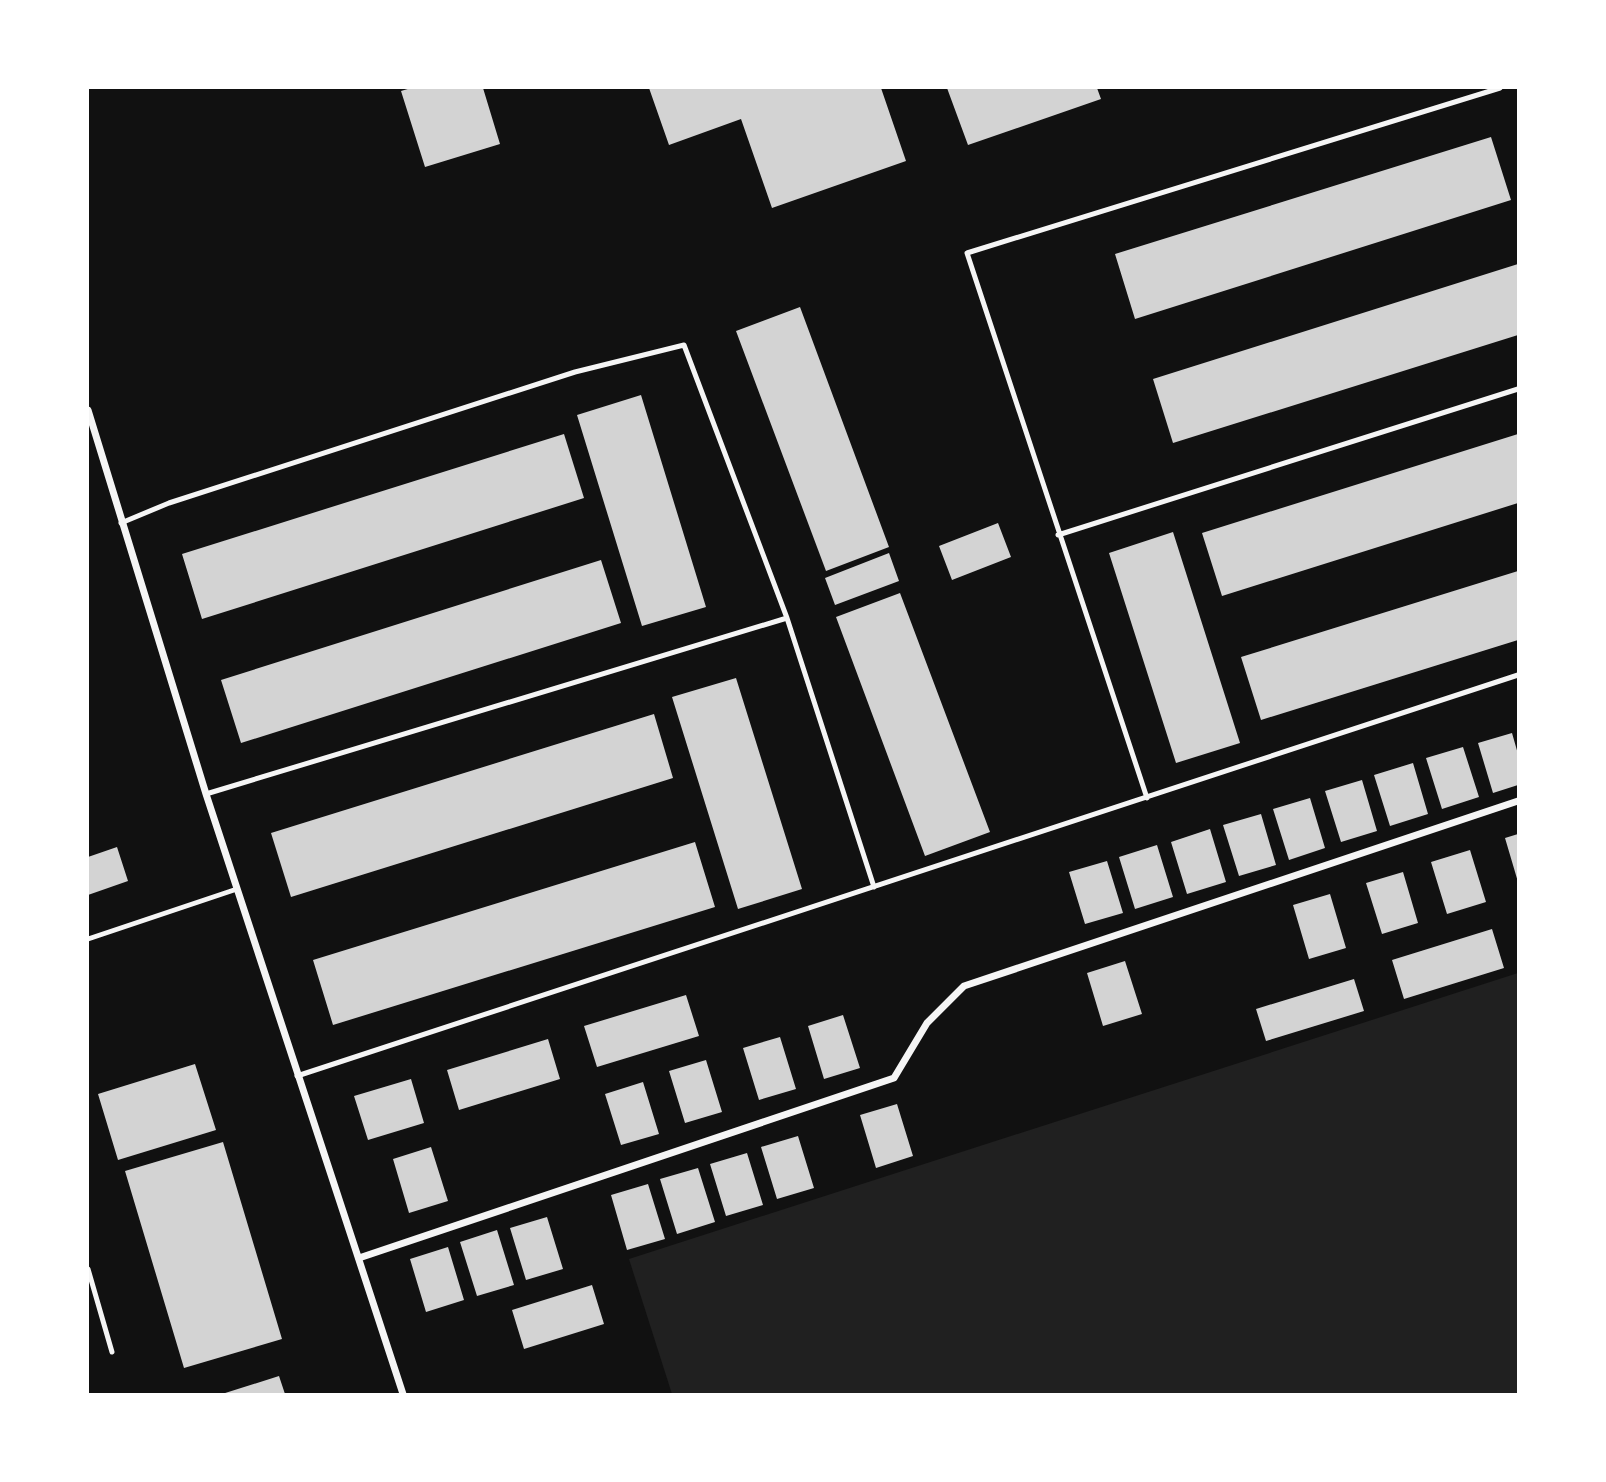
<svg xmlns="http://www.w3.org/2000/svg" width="1606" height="1482" viewBox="0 0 1606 1482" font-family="Barlow,sans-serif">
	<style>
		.green { fill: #202020 }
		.building { fill: #d3d3d3 }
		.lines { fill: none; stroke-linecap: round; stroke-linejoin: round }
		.service { stroke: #f5f5f5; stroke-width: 5 }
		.minor { stroke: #f5f5f5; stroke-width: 7 }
	</style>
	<rect width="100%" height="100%" fill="#111"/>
	<path class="green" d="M1518 973V1394H672L629 1259Z"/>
	<path class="building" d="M411 88H483L500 144 425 167 401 91Z
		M649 88H881L906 161 772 208 741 119 669 145Z
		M947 88H1097L1101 99 968 145Z
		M1491 137 1511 200 1135 319 1115 254Z
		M1518 264V335L1173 443 1153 379Z
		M800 307 889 547 826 571 736 331Z
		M641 395 706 607 642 626 577 415Z
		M564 434 584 498 202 619 182 554Z
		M1518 434V503L1222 596 1202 533Z
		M998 523 1011 557 952 580 939 546Z
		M1173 532 1240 743 1176 763 1109 553Z
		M889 553 899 581 835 605 825 578Z
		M601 560 621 623 241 743 221 680Z
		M1518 571V640L1261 720 1241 657Z
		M900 593 990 832 925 856 836 617Z
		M736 678 802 889 738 909 672 697Z
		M654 714 673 778 291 897 271 833Z
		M1512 733 1518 754V785L1493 793 1478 743Z
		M1463 747 1479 797 1442 809 1426 758Z
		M1413 763 1428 814 1390 826 1374 775Z
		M1362 780 1377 831 1341 842 1325 791Z
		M1310 798 1325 848 1289 860 1273 809Z
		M1261 814 1276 865 1239 876 1223 825Z
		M1210 829 1226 882 1187 894 1171 842Z
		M1518 834V882L1505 838Z
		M695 842 715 907 333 1025 313 960Z
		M1157 845 1173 897 1135 909 1119 857Z
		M117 847 128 881 88 895V857Z
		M1470 850 1486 902 1447 914 1431 862Z
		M1107 861 1123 913 1085 924 1069 872Z
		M1403 872 1418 923 1382 934 1366 883Z
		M1330 894 1346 948 1309 959 1293 905Z
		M1492 929 1504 968 1404 999 1392 960Z
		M1125 961 1142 1014 1103 1026 1087 973Z
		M1354 979 1364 1011 1266 1041 1256 1009Z
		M686 995 699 1036 597 1067 584 1026Z
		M843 1015 860 1068 824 1079 808 1026Z
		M780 1037 796 1089 759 1100 743 1048Z
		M548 1039 560 1079 459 1110 447 1070Z
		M706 1060 722 1112 685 1123 669 1071Z
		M195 1064 216 1130 118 1160 98 1094Z
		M411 1079 424 1123 368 1140 354 1096Z
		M643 1082 659 1134 621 1145 605 1094Z
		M897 1104 913 1156 876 1168 860 1115Z
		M798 1136 814 1188 777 1199 761 1147Z
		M223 1142 282 1339 184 1368 125 1171Z
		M431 1147 448 1201 409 1213 393 1159Z
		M747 1153 763 1205 726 1216 710 1164Z
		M698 1168 715 1222 677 1234 660 1179Z
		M648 1184 665 1239 627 1250 611 1195Z
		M547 1217 563 1269 526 1280 510 1228Z
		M497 1230 514 1285 477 1296 460 1242Z
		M448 1247 464 1300 426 1312 410 1259Z
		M592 1285 604 1324 524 1349 512 1310Z
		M279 1376 285 1394H222Z"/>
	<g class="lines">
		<path class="service" d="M121 523 169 503 575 372 684 345 787 618 874 887
			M1058 535 1518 389
			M206 794 787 618
			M1147 798 967 253 1500 88
			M88 939 237 889
			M297 1076 1518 675
			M88 1269 112 1352"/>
		<path class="minor" d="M88 410 206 794 403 1394
			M359 1258 894 1078 927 1023 964 986 1518 801"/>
	</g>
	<rect width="1606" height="1482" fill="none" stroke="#ffffff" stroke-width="178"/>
</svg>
